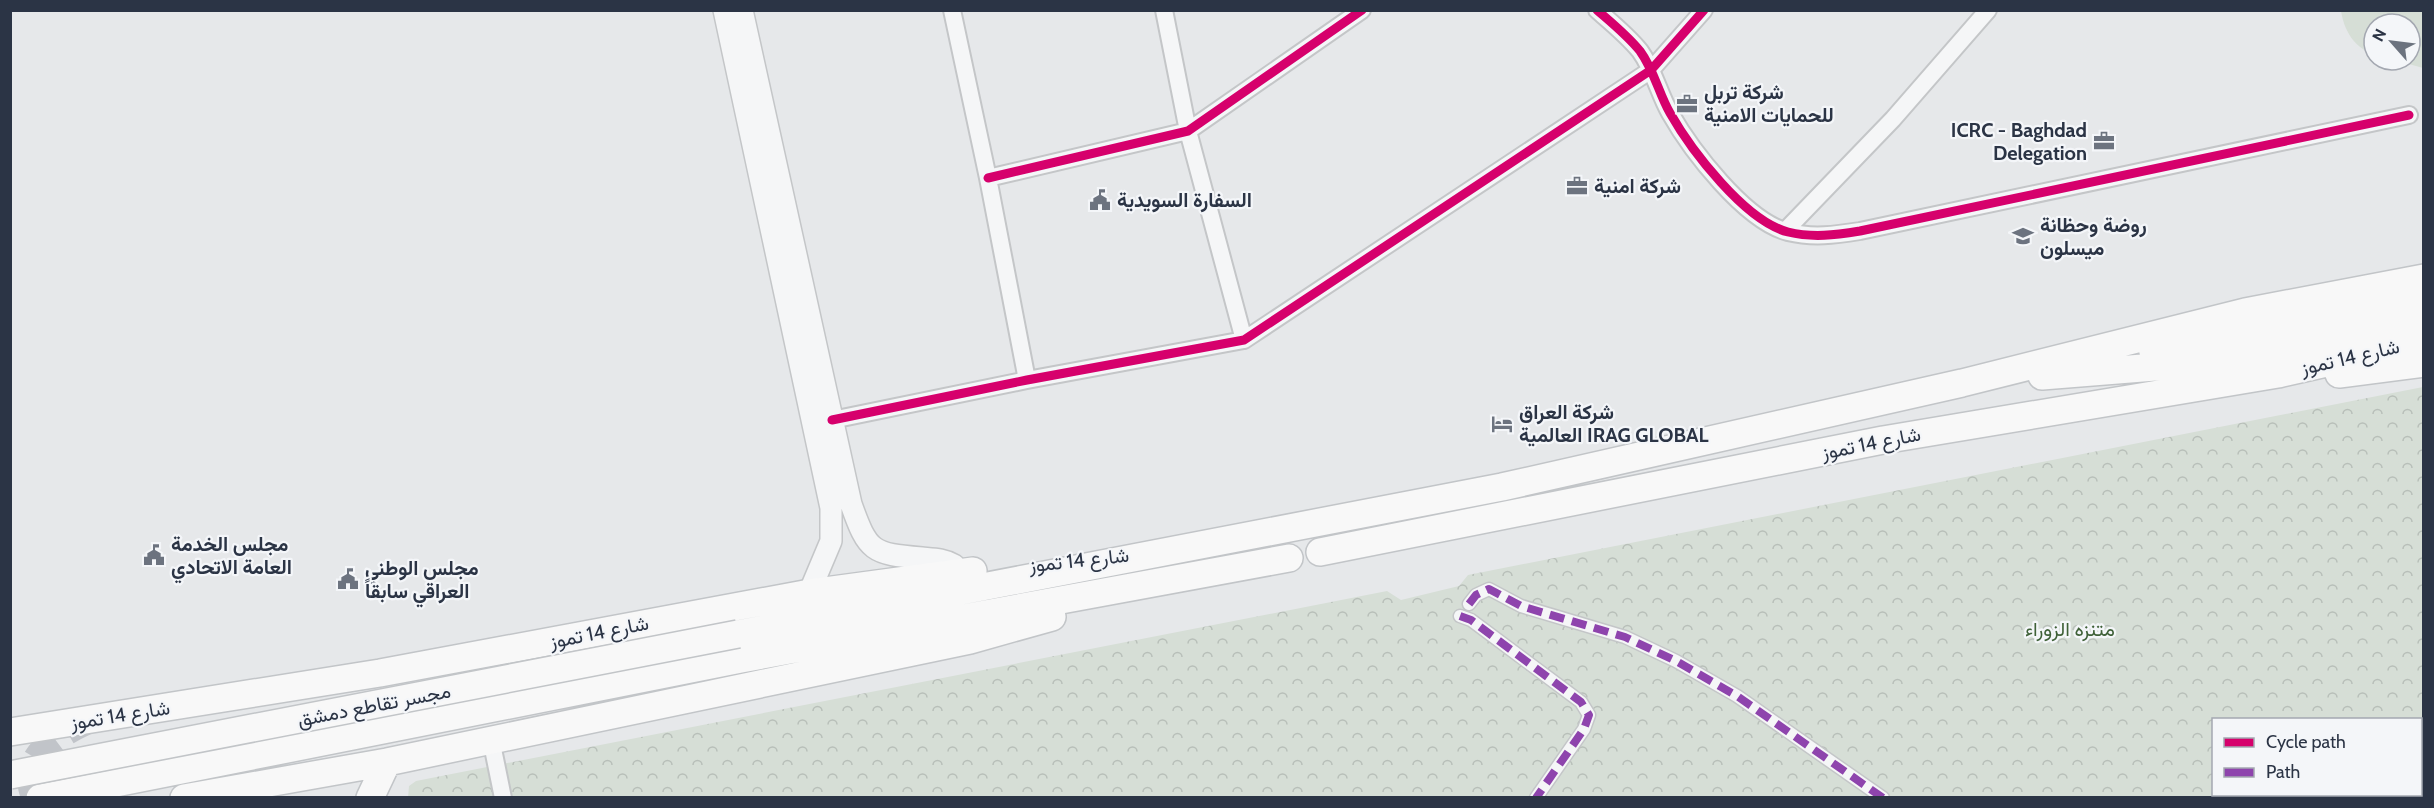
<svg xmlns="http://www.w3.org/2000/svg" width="2434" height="808" viewBox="0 0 2434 808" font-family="Cabin,Vazirmatn,sans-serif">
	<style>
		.grass { fill: #d6ded6 }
		.park { fill: url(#park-crowns); fill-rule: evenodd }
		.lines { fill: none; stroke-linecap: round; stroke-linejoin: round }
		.primary-tunnel { stroke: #c1c4c9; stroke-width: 27; stroke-dasharray: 27 14; stroke-linecap: butt }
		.pedestrian-casing { stroke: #c4c6c8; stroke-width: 15 }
		.minor-casing { stroke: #c4c6c8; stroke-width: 20 }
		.tertiary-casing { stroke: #c4c6c8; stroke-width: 24 }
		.primary-casing { stroke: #c2c5c8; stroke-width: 30 }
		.pedestrian { stroke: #f5f6f7; stroke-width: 12 }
		.minor { stroke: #f5f6f7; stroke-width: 16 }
		.tertiary { stroke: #f5f6f7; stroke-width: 21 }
		.primary { stroke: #f8f8f8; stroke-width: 27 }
		.primary-bridge-casing { stroke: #c2c5c8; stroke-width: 30; stroke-linecap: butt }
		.primary-bridge { stroke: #f8f8f8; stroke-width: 27 }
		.quiet { stroke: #8e44ad; stroke-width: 8; stroke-dasharray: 15 8; stroke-linecap: butt }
		.cycleway-casing { stroke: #f4f6f9; stroke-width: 13 }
		.cycleway { stroke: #d6006c; stroke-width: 9 }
		.labels { text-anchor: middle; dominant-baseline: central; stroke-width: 4.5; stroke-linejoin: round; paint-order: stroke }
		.poi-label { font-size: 20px; font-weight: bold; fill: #2b3445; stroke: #f4f6f9; text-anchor: start }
		.street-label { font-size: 20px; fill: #2b3445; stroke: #f4f6f9 }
		.park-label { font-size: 20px; fill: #3f6138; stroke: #f4f6f9 }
	</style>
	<defs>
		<pattern id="park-crowns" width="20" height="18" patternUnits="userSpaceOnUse" patternTransform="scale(1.5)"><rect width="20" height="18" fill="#d6ded6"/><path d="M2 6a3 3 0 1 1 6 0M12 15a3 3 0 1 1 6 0" fill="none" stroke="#b8bfb9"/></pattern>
	</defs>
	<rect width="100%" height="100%" fill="#e6e8ea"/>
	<path class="grass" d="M2341 11H2423V68L2395 60H2410V24H2374V54C2354 48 2344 30 2341 11Z"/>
	<path class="park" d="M2423 387V797L408 798 409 786 416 781 1387 591 1401 600 1459 586 1468 575ZM2214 720H2420V794H2214Z"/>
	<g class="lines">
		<path class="primary-tunnel" d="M35 798C18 759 55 736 85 722"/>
		<defs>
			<path id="pedestrian" d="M1469 604 1476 595 1489 589 1521 606 1625 637 1676 661 1737 696 1883 798
				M1460 616 1471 620 1581 702 1589 715 1584 729 1536 798"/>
			<path id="minor" d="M952 10 988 178 1027 380
				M1164 10 1188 131 1244 340
				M1597 10C1612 23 1628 36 1640 51 1654 70 1659 94 1670 113 1691 150 1745 221 1788 232 1813 238 1835 235 1860 231L2409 115
				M988 178 1188 131 1362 10
				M1785 231 1893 119 1988 10
				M832 420 1027 380 1244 340 1651 70 1704 10
				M491 739 503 798"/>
			<path id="tertiary" d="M724 10 831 508V541L804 605
				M742 10 851 504C868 552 872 554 922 558 933 559 944 559 954 565L958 573"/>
			<path id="primary" d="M2153 352 2424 299
				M2339 374 2424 363
				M2042 376 2155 367 2263 353 2424 321
				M1320 552 1883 440 2278 374 2424 341
				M738 634 1502 487 1962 383 2245 312 2424 278
				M10 732 380 673 810 593 973 571
				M40 798 741 659 1289 558
				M184 798 387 762 970 640 1052 617
				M370 798 387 762"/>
		</defs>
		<use href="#pedestrian" class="pedestrian-casing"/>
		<use href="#minor" class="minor-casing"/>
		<use href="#tertiary" class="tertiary-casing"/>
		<use href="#primary" class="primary-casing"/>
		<use href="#pedestrian" class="pedestrian"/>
		<use href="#minor" class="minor"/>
		<use href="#tertiary" class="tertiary"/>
		<use href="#primary" class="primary"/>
		<defs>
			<path id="primary-bridge" d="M10 775 738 634"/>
		</defs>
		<use href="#primary-bridge" class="primary-bridge-casing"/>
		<use href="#primary-bridge" class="primary-bridge"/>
		<path class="quiet" d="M1469 604 1476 595 1489 589 1521 606 1625 637 1676 661 1737 696 1883 798
			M1460 616 1471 620 1581 702 1589 715 1584 729 1536 798"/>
		<defs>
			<path id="cycleway" d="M1597 10C1612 23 1628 36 1640 51 1654 70 1659 94 1670 113 1691 150 1745 221 1788 232 1813 238 1835 235 1860 231L2409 115
				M988 178 1188 131 1362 10
				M832 420 1027 380 1244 340 1651 70 1704 10"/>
		</defs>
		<use href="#cycleway" class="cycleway-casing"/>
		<use href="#cycleway" class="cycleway"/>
	</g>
	<defs>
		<symbol id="office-bare" viewBox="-9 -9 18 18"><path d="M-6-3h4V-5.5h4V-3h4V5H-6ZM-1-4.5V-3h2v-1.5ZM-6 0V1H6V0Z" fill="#6c737f" stroke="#f4f6f9" stroke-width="2.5" paint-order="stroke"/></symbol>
		<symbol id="civic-bare" viewBox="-9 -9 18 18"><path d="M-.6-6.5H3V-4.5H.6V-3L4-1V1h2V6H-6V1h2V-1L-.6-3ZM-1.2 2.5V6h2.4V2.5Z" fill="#6c737f" stroke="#f4f6f9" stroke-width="2.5" paint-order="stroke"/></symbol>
		<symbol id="school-bare" viewBox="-9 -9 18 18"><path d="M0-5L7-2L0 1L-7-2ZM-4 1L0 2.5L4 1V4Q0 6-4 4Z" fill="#6c737f" stroke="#f4f6f9" stroke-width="2.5" paint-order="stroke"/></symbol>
		<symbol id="hotel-bare" viewBox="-9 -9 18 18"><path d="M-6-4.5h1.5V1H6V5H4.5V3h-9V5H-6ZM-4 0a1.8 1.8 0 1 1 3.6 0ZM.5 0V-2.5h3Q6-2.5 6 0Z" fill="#6c737f" stroke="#f4f6f9" stroke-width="2.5" paint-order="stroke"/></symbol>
	</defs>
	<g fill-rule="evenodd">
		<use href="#office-bare" x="1672" y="89" width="30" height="30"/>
		<use href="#office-bare" x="2089" y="126" width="30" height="30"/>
		<use href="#office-bare" x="1562" y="171" width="30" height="30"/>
		<use href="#civic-bare" x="1085" y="185" width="30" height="30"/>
		<use href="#school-bare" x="2008" y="221" width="30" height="30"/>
		<use href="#hotel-bare" x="1487" y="409" width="30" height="30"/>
		<use href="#civic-bare" x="139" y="540" width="30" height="30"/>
		<use href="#civic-bare" x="333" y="564" width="30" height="30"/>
	</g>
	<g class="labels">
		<g class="poi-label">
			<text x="1704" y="92">شركة تربل<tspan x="1704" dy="23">للحمايات الامنية</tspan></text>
			<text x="2087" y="130" text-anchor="end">ICRC - Baghdad<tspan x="2087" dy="23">Delegation</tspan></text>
			<text x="1594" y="186">شركة امنية</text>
			<text x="1117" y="200">السفارة السويدية</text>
			<text x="2040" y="225">روضة وحظانة<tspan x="2040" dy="23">ميسلون</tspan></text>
			<text x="1519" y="412">شركة العراق<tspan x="1519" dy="23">العالمية IRAG GLOBAL</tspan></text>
			<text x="171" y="544">مجلس الخدمة<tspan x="171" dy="23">العامة الاتحادي</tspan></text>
			<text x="365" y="568">مجلس الوطني<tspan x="365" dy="23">العراقي سابقاً</tspan></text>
		</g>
		<g class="street-label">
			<text transform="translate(2350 357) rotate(-13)">شارع 14 تموز</text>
			<text transform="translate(1871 443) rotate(-11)">شارع 14 تموز</text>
			<text transform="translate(1079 560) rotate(-6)">شارع 14 تموز</text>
			<text transform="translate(599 632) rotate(-11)">شارع 14 تموز</text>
			<text transform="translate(374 705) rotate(-11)">مجسر تقاطع دمشق</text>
			<text transform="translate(120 715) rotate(-9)">شارع 14 تموز</text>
		</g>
		<g class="park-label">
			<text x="2070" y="629">متنزه الزوراء</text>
		</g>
	</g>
	<rect width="2434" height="808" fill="none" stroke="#2b3445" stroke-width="24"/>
	<rect x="2212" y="718" width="210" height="78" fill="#f4f6f9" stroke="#a4a8b1" stroke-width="1.5"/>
	<rect x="2224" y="738" width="30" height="9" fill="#d6006c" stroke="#a4a8b1" stroke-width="1.5"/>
	<text x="2266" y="748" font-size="18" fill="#2b3445">Cycle path</text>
	<rect x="2224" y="768" width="30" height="9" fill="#8e44ad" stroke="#a4a8b1" stroke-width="1.5"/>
	<text x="2266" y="778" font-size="18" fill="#2b3445">Path</text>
	<g transform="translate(2392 42) rotate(298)"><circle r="28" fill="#f4f6f9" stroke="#a4a8b1" stroke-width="1.5"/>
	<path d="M0-4.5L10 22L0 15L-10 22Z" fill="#6c737f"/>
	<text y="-9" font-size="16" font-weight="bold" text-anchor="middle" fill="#2b3445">N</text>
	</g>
</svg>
